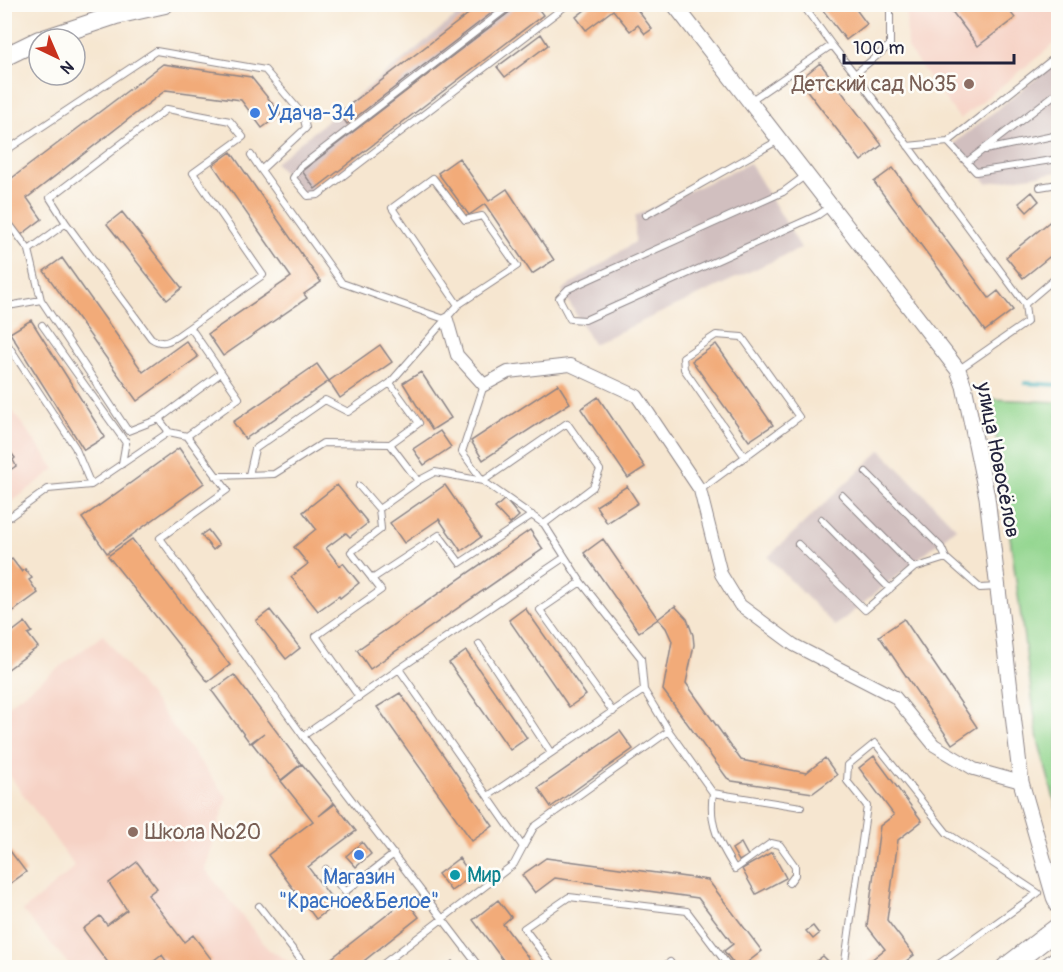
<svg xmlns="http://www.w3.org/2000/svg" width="1063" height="972" viewBox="0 0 1063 972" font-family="Pangolin,sans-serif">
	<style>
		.built { fill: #f6d2c5 }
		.industrial { fill: #d1bfbf }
		.green { fill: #92d58e; stroke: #5a7c64; stroke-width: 1.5 }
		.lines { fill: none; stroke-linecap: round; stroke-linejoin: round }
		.stream { stroke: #3cadb8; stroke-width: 4 }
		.building { fill: #f2ab79 }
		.service-casing { stroke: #8c8486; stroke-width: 8 }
		.minor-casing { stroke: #8c8486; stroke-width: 14 }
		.tertiary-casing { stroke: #8c8486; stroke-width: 17 }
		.secondary-casing { stroke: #8c8486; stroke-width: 20 }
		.primary-casing { stroke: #8c8486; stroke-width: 22 }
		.service { stroke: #fff; stroke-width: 6 }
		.minor { stroke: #fff; stroke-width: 12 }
		.tertiary { stroke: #fff; stroke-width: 15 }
		.secondary { stroke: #fff; stroke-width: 18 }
		.primary { stroke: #fff; stroke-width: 20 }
		.education-dot { fill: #8d6e63; stroke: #fdfcf7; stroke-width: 2 }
		.shop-dot { fill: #3f7fe0; stroke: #fdfcf7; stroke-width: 2 }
		.culture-dot { fill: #0f9aa8; stroke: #fdfcf7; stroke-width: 2 }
		.labels { text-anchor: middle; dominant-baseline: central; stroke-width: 5; stroke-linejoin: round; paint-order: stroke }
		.education-label { font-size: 21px; fill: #785e54; stroke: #fdfcf7; text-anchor: end }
		.shop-label { font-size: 21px; fill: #366cbe; stroke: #fdfcf7; text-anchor: start }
		.street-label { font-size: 21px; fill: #22223b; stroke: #fdfcf7 }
		.culture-label { font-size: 21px; fill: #0d838f; stroke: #fdfcf7; text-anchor: start }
	</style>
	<rect width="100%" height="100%" fill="#fdfcf7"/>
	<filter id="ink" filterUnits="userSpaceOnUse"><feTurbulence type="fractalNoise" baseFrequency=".0167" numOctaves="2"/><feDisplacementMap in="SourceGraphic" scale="12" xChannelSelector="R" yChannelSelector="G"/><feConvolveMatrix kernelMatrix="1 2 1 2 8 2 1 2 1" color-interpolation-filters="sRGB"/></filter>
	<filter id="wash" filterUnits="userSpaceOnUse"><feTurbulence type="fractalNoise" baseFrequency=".008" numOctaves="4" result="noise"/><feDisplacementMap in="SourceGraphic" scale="24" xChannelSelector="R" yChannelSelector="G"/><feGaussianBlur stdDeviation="1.35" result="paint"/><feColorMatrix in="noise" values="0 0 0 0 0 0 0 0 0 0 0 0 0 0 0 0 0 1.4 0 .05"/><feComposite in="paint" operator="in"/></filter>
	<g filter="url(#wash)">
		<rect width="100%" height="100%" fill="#f6e6d0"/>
		<path class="built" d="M906 5H1058V41L960 119 907 48Z
			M4 399 55 469 5 507H4Z
			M103 635 227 797 205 869 268 949 298 967H71L23 911 75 867 5 769 4 708Z"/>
		<path class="industrial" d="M470 5H544L307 199 275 163Z
			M1058 61V172L987 183 952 145Z
			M750 163 801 248 593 344 562 290 635 242V216Z
			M881 450 956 528 835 626 768 557Z"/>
		<path class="green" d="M991 399 1058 402V813L1038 740Z"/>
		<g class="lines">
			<path class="stream" d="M1025 383 1058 385"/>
		</g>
		<g id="blocks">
			<path class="building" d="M520 4H535L543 15 315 189 302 171Z
				M593 4H633L652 29 645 34 638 25 630 31 613 10 586 30 576 17Z
				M818 4H852L867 24 846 40Z
				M958 4H1004L1015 18 978 46 951 10Z
				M480 5H502L347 124 339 113Z
				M541 34 548 45 505 77 497 67Z
				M820 63 882 145 861 161 799 80Z
				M163 64 251 77 281 114 262 128 241 100 166 90 27 198 42 219 21 235 4 212V184Z
				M231 152 321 282 304 294 307 298 223 356 208 334 291 277 213 165Z
				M459 158 489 201 507 189 554 260 532 274 485 204 469 215 438 173Z
				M893 168 989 298 998 291 1013 310 985 331 874 182Z
				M1032 192 1039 201 1027 212 1019 203Z
				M122 212 182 288 167 300 107 224Z
				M1058 215V250L1023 278 1006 257Z
				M62 258 143 372 186 341 198 357 137 401 44 271Z
				M31 320 105 437 84 450 10 333Z
				M716 344 773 425 749 441 692 361Z
				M380 345 392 362 340 398 329 381Z
				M317 364 329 381 245 439 233 422Z
				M421 372 451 418 432 430 403 383Z
				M558 384 570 403 483 460 471 441Z
				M598 397 645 467 628 478 581 409Z
				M440 431 451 447 424 465 413 449Z
				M6 446 15 458 13 460 16 466 4 474V448Z
				M179 448 204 483 107 553 82 518Z
				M337 485 368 523 350 537 346 533 326 548 340 566 343 563 359 583 340 598 339 596 318 611 291 577 308 564 294 547 316 529 303 512Z
				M445 485 481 537 461 551 439 519 404 543 390 523Z
				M627 486 638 503 607 523 596 506Z
				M505 499 519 516 510 524 495 508Z
				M208 530 219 545 213 550 201 535Z
				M530 530 543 549 370 669 357 650Z
				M132 539 230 665 208 682 108 556Z
				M603 539 658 619 639 632 584 553Z
				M12 559 22 572 25 569 32 578 29 580 38 593 4 618V565Z
				M675 606 687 619 693 635 694 645 686 683 741 760 806 773 825 758 837 775 813 793 732 781 727 778 663 690 672 641 666 628 658 619Z
				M525 608 586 695 569 707 509 620Z
				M270 610 300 648 286 659 256 621Z
				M904 619 977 727 952 744 879 636Z
				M25 622 32 632 28 634 38 647 4 672V631L8 635Z
				M466 651 527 738 510 750 449 663Z
				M234 675 301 764 281 780 252 743 264 733 250 743 212 691Z
				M400 693 493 826 472 841 377 707Z
				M620 731 633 749 551 807 538 788Z
				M874 756 922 821 898 840 887 920 914 955 897 968H861L885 949 867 926 880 826 894 815 859 768Z
				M302 764 334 803 319 816 335 804 356 831 308 867 336 904 316 919 268 855 313 821 281 781Z
				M362 842 371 854 356 867 346 856Z
				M4 843 26 872 4 888Z
				M741 843 748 856 739 861 732 849Z
				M772 852 786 878 756 894 742 869Z
				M459 858 472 876 451 891 438 874Z
				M546 858 708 880 762 951 740 968H737L724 951 733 944 698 898 555 878 535 893 522 875Z
				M137 862 157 888 148 895 184 942 193 935 212 960 201 968H171L162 955 145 968H112L83 929 100 916 107 925 127 910 109 883Z
				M406 900 419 917 355 968H325L323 965Z
				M498 900 511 917 503 924 536 968H509L473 920Z
				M813 926 819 934 813 939 806 931Z
				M823 956 828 961 819 968 815 962Z
				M452 961 457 968H444Z"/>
		</g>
	</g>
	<g filter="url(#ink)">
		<use href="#blocks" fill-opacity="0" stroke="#8c8486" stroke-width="1.5"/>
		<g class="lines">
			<defs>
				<path id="service" d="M512 4 300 167 293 178 308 196 318 195 568 4
					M802 4 832 45
					M890 4V45L855 74 1025 304 1027 322 958 370
					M750 101 832 45 855 74
					M948 142 1058 55
					M908 146 948 142 976 172 1058 159
					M985 150 1058 135
					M4 152 156 51 265 70 303 115 306 128 261 170 342 283 447 320
					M251 155 261 170
					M967 162 1058 92
					M806 175 783 192 568 289 559 298 570 319 585 320 818 215 831 206
					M1040 187 1058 184
					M646 215 779 140
					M4 217 29 250
					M66 223 151 338C166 349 176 336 190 327
					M41 300 128 431 159 419 169 432
					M1025 304 1058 276
					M4 308 8 306 41 300 29 250 66 223 50 198 167 109 230 121 243 137 193 173 263 275 190 327 239 398 187 436 169 432 91 485 48 489 4 521
					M42 325 126 443
					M6 342 75 447 91 485
					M390 383 458 305 517 266 482 216 465 220 433 178 392 208 458 305
					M159 419 221 373
					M187 436 227 490 160 538 303 736 480 968
					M122 464 126 441
					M866 472 941 547 946 558 980 588 998 587
					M249 475 255 449 325 400 348 412 390 383 419 423 390 444 418 481 435 472 483 481 544 524
					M216 476 274 474 323 443 390 444
					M359 486 379 509
					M700 490 799 417 742 337 716 335 683 357 684 369 745 457
					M842 495 914 568
					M821 519 890 589
					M798 544 865 610 914 568 946 558
					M565 557 581 582 540 610 613 712
					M372 579 439 535 460 563 532 515
					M581 582 641 658 644 690 669 731 713 793 801 807
					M479 644 551 753
					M359 697 316 636 381 590 351 552 381 529 379 509 418 481
					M303 736 399 669
					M713 793C708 824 719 843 735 869L771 843 780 845 795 866V875L789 883
					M488 796 644 690
					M523 847 534 827 669 731
					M326 869 345 892 394 854
					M259 906 307 968
					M378 968 514 864 523 847 399 669 565 557 544 524 593 487 600 470 567 423 483 481 462 452 484 385
					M554 968 524 928 569 897 687 911 730 968
					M662 968 670 962 674 968
					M844 968 867 806 847 781 848 765 875 743 947 833 1038 893 933 968"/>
				<path id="minor" d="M447 320 457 355 484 385 508 372 570 365 637 396 700 490 721 574 740 605 794 645 895 697 934 745 974 769 1021 782"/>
				<path id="tertiary" d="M674 4 958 370 964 386 987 497 1021 782 1054 897 1058 906"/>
				<path id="secondary" d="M44 39 116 15 165 4
					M4 57 39 40"/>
				<path id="primary" d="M1006 968 1058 928
					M1048 968 1058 960"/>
			</defs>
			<use href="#service" class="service-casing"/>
			<use href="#minor" class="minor-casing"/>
			<use href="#tertiary" class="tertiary-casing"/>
			<use href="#secondary" class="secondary-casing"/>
			<use href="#primary" class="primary-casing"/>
			<use href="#service" class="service"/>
			<use href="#minor" class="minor"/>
			<use href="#tertiary" class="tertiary"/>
			<use href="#secondary" class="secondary"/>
			<use href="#primary" class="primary"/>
		</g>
	</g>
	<g class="education-dot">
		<circle cx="969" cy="84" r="6"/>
		<circle cx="133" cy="832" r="6"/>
	</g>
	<g class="shop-dot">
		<circle cx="255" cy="113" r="6"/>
		<circle cx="359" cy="855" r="6"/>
	</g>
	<circle class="culture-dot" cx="455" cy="875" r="6"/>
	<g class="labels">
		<g class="education-label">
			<text x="957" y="84">Детский сад №35</text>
			<text x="145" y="832" text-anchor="start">Школа №20</text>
		</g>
		<g class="shop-label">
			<text x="267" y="113">Удача-34</text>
			<text x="359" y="877" text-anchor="middle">Магазин<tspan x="359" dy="24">"Красное&amp;Белое"</tspan></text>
		</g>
		<g class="street-label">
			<text transform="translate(998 460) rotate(79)">улица Новосёлов</text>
		</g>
		<g class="culture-label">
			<text x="467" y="875">Мир</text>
		</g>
	</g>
	<rect width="1063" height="972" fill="none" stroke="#fdfcf7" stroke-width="24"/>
	<g transform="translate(57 57) rotate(136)"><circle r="28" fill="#fdfcf7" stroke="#a5a5ac" stroke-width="1.5"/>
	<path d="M0-4.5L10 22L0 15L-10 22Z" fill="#c8321e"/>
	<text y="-9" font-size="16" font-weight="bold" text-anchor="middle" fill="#22223b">N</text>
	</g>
	<path d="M844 54v9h170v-9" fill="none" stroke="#22223b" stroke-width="3"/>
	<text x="853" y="54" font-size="18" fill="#22223b" stroke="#fdfcf7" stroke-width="4.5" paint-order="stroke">100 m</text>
</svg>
